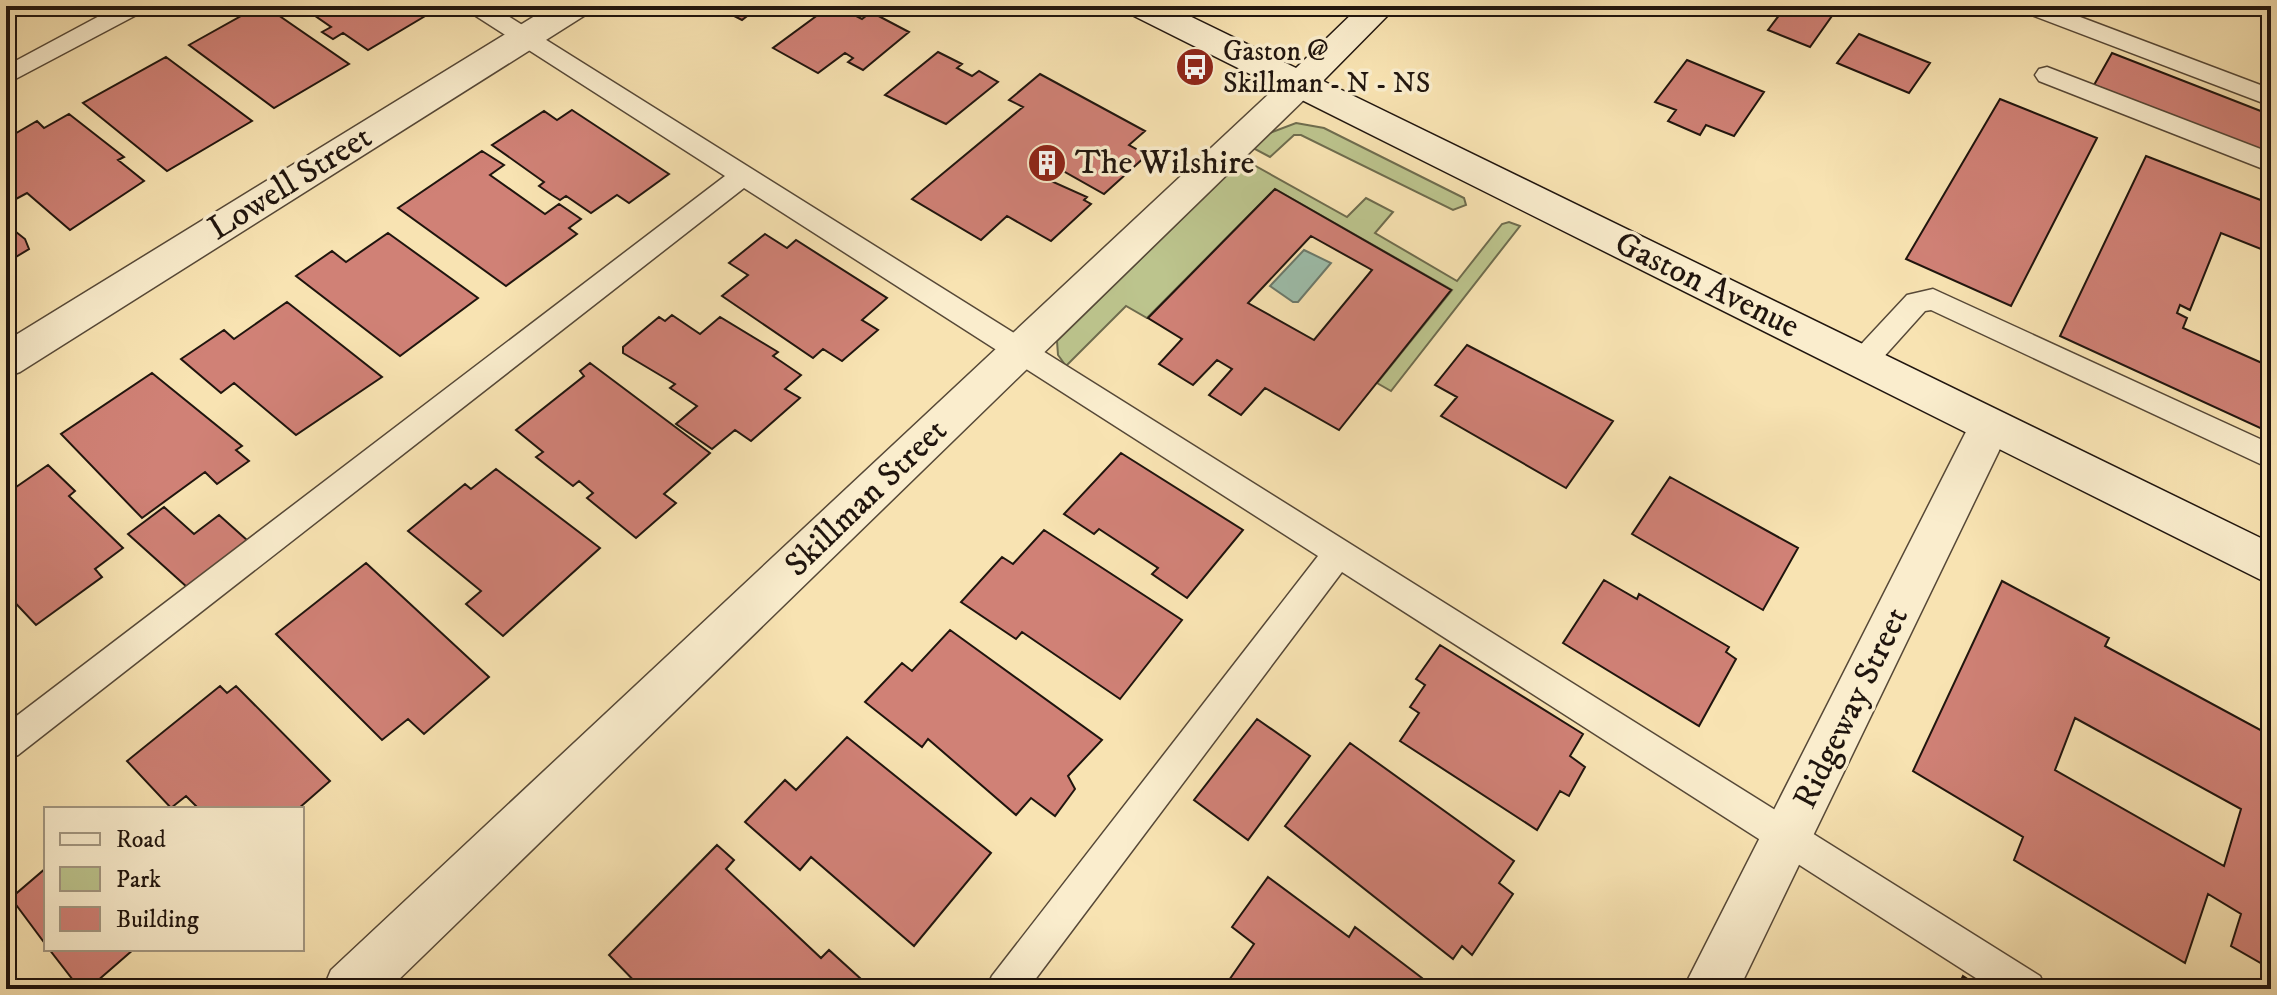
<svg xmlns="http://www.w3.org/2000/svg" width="2277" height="995" viewBox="0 0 2277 995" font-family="'IM FELL DW Pica',serif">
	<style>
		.green { fill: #bcc48d; stroke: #6e6c4e; stroke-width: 2 }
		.water { fill: #9dbeab; stroke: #6b7a6c; stroke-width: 2 }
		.building { fill: #d08176; stroke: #20150e; stroke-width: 2; fill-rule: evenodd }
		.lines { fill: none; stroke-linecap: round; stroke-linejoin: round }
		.lane-casing { stroke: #564837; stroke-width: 3 }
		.street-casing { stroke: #564837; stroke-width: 3 }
		.secondary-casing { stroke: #20150e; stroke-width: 3 }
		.lane { fill: #faedcd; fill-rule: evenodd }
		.street { fill: #faedcd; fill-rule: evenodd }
		.secondary { fill: #faedcd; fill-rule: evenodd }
		.labels { text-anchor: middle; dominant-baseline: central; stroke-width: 7; stroke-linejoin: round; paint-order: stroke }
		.far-poi-label { font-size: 28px; fill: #20150e; stroke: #faedcd; text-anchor: start }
		.poi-label { font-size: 34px; fill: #20150e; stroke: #faedcd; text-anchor: start }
		.street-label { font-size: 34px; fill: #20150e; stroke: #faedcd }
	</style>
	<rect width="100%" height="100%" fill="#f8e3b2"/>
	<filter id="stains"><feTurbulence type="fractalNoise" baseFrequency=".0025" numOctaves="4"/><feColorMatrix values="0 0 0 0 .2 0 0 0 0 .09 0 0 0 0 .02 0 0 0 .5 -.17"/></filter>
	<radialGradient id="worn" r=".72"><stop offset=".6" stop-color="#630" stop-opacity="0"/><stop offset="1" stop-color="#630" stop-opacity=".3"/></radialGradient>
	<path class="green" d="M1296 123 1324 128 1464 198 1466 205 1453 210 1301 135H1294L1270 157 1253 148 1267 134Z
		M1243 159 1347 217 1366 198 1393 212 1375 233 1457 281 1502 224 1509 222 1520 226 1391 391 1377 383 1452 290 1275 189 1147 318 1126 306 1066 366 1058 355 1057 341Z"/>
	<path class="water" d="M1304 250 1331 263 1298 302H1293L1270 286Z"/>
	<path class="building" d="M259 6H265L349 64 274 108 189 45Z
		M290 6H433L437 9 368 50 343 33 333 39 322 32 331 27 305 9 299 13Z
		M721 6H760L742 20 718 8Z
		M830 6H837L862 19 871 12 909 32 863 70 848 62 853 58 845 53 818 73 773 48Z
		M1786 6H1839L1810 47 1768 30Z
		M1859 34 1930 63 1909 93 1837 63Z
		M938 52 962 64 957 68 972 76 979 71 998 82 946 124 885 95Z
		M2112 53 2271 115V155L2094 85Z
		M166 57 252 121 167 171 83 103Z
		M1687 60 1764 92 1734 136 1706 125 1700 135 1668 121 1676 110 1655 102Z
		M1040 74 1145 131 1129 145 1147 155 1104 194 1063 171 1051 181 1087 197 1084 200 1091 204 1051 241 1007 216 981 240 912 199 1023 107 1009 100Z
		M2000 99 2097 138 2011 306 1906 259Z
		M572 110 669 174 629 203 617 195 591 213 566 196 560 200 552 195 539 186 544 182 492 145 544 111 557 120Z
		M69 114 124 157 118 160 144 181 70 230 27 193 16 199 6 191V139L37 121 44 128Z
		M482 151 504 165 490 175 545 214 559 204 581 219 569 228 577 234 506 286 398 208Z
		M2146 156 2271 204V253L2221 233 2190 310 2180 305 2177 313 2187 318 2183 328 2271 367V433L2060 336Z
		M1275 189 1451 290 1339 430 1265 388 1241 415 1209 395 1232 369 1217 360 1193 385 1159 364 1182 339 1148 318ZM1311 236 1372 270 1314 340 1248 303Z
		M6 224 25 239 29 249 6 263Z
		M388 233 478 298 400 356 296 276 332 251 346 262Z
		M765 234 787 248 796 240 887 298 862 320 878 330 842 361 823 349 813 358 722 296 748 275 729 263Z
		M287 302 382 377 296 435 234 383 221 393 181 359 224 330 234 339Z
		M672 315 700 334 720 317 778 352 773 356 801 375 785 389 800 398 751 441 735 430 712 449 676 424 697 406 670 388 675 384 623 353V347L659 317 665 321Z
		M1467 345 1613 421 1566 488 1441 416 1457 397 1435 385Z
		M590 363 710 453 664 494 676 503 636 538 587 498 593 493 579 481 573 486 536 457 543 452 516 430 584 376 580 371Z
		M152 373 242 446 236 450 249 461 217 484 205 472 142 518 61 434Z
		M1121 453 1243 530 1187 598 1152 574 1158 568 1099 529 1094 534 1064 514Z
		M48 465 75 491 69 496 123 548 95 569 102 577 36 625 6 593V494Z
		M496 469 600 548 503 636 466 604 481 591 408 531 465 484 471 489Z
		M1670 477 1798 548 1763 610 1632 534Z
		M164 507 194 534 219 515 248 541 188 588 128 534Z
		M1044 530 1182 620 1120 699 1022 632 1016 639 961 602 1002 557 1013 564Z
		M366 563 489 677 424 734 408 719 382 740 276 634Z
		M1604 580 1637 599 1639 594 1729 647 1726 652 1736 659 1699 726 1563 643Z
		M2002 581 2109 638 2105 646 2264 732 2267 721 2271 723V969L2231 946 2241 914 2208 894 2185 963 2014 860 2023 837 1913 771ZM2075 718 2241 809 2224 866 2055 770Z
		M950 630 1102 740 1068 776 1075 789 1055 816 1031 798 1016 815 928 739 922 747 865 702 902 663 912 671Z
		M1440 645 1583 734 1570 756 1585 767 1569 796 1560 791 1537 830 1400 741 1419 713 1410 707 1425 685 1416 679Z
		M220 686 227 693 236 686 330 781 298 809H199L186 796 171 808 127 761Z
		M1257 719 1310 756 1248 840 1194 800Z
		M847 737 991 853 914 946 811 857 800 870 745 822 785 780 796 790Z
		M1350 743 1514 861 1499 883 1513 894 1472 955 1462 946 1453 959 1285 826Z
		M717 845 734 860 726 869 821 958 829 950 872 989H642L609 955Z
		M46 868V945L11 898Z
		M1268 877 1349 937 1355 927 1422 978 1416 989H1230L1225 986 1254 944 1232 927Z
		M49 949H134L88 989H80Z
		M1963 976 1983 989H1957Z"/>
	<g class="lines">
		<defs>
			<path id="lane" d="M118 6H147L144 11 6 84V66Z
				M465 6H492L2040 976 2046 989H1993L1342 572 1028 989H986L992 976 1318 556 744 188 18 755 6 760V724L725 176 468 11Z
				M2018 6H2051L2271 89V106L2021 11Z
				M2047 67 2271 153V172L2039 81 2035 75 2039 69Z
				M1933 289 2271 444V469L1931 310 1925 311 1872 370 1862 373 1852 370 1848 362 1852 354 1907 295Z"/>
			<path id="street" d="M551 6H592L587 14 20 372 6 377V341Z
				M1300 72 1312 76 1317 84 1312 92 389 989H323L331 970 1288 76Z
				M1990 409 2005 414 2011 426 1739 989H1683L1975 414Z"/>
			<path id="secondary" d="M1125 6H1169L1296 68 1360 6H1397L1323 81 2271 543V585L1130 14Z"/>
		</defs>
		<use href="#lane" class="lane-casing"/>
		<use href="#street" class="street-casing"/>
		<use href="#secondary" class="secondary-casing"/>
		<use href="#lane" class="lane"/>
		<use href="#street" class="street"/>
		<use href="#secondary" class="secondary"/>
	</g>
	<defs>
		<symbol id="bus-disc" viewBox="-11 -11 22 22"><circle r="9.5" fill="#8f2418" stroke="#faedcd"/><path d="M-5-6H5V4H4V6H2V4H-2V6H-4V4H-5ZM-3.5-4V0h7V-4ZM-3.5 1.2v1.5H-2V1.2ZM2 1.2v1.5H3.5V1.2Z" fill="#fff"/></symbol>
		<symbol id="building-disc" viewBox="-11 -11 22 22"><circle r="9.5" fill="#8f2418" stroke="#faedcd"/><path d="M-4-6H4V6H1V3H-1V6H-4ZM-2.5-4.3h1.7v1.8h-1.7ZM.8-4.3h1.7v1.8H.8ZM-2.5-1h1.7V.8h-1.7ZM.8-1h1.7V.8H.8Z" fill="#fff"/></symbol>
	</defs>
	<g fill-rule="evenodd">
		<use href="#bus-disc" x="1173" y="45" width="44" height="44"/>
		<use href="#building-disc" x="1025" y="141" width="44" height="44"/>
	</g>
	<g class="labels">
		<g class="far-poi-label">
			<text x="1223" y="51">Gaston @<tspan x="1223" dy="32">Skillman - N - NS</tspan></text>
		</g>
		<g class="poi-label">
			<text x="1075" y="163">The Wilshire</text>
		</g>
		<g class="street-label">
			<text transform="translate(290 183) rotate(-32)">Lowell Street</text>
			<text transform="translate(1707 285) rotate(26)">Gaston Avenue</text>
			<text transform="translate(866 498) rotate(-44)">Skillman Street</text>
			<text transform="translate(1851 708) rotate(-64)">Ridgeway Street</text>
		</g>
	</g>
	<rect width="2277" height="995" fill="none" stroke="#f8e3b2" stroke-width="32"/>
	<rect x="8" y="8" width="2261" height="979" fill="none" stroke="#20150e" stroke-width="4"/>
	<rect x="16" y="16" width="2245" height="963" fill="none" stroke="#20150e" stroke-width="2"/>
	<rect x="44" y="807" width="260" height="144" fill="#faedcd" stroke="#a39781" stroke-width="2"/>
	<rect x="60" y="833" width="40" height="12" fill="#faedcd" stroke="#a39781" stroke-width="2"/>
	<text x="116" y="847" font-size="24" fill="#20150e">Road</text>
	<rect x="60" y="867" width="40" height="24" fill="#bcc48d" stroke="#a39781" stroke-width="2"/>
	<text x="116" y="887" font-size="24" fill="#20150e">Park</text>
	<rect x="60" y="907" width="40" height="24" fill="#d08176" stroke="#a39781" stroke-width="2"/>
	<text x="116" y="927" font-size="24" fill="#20150e">Building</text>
	<rect width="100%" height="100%" filter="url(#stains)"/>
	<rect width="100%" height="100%" fill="url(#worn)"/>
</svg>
